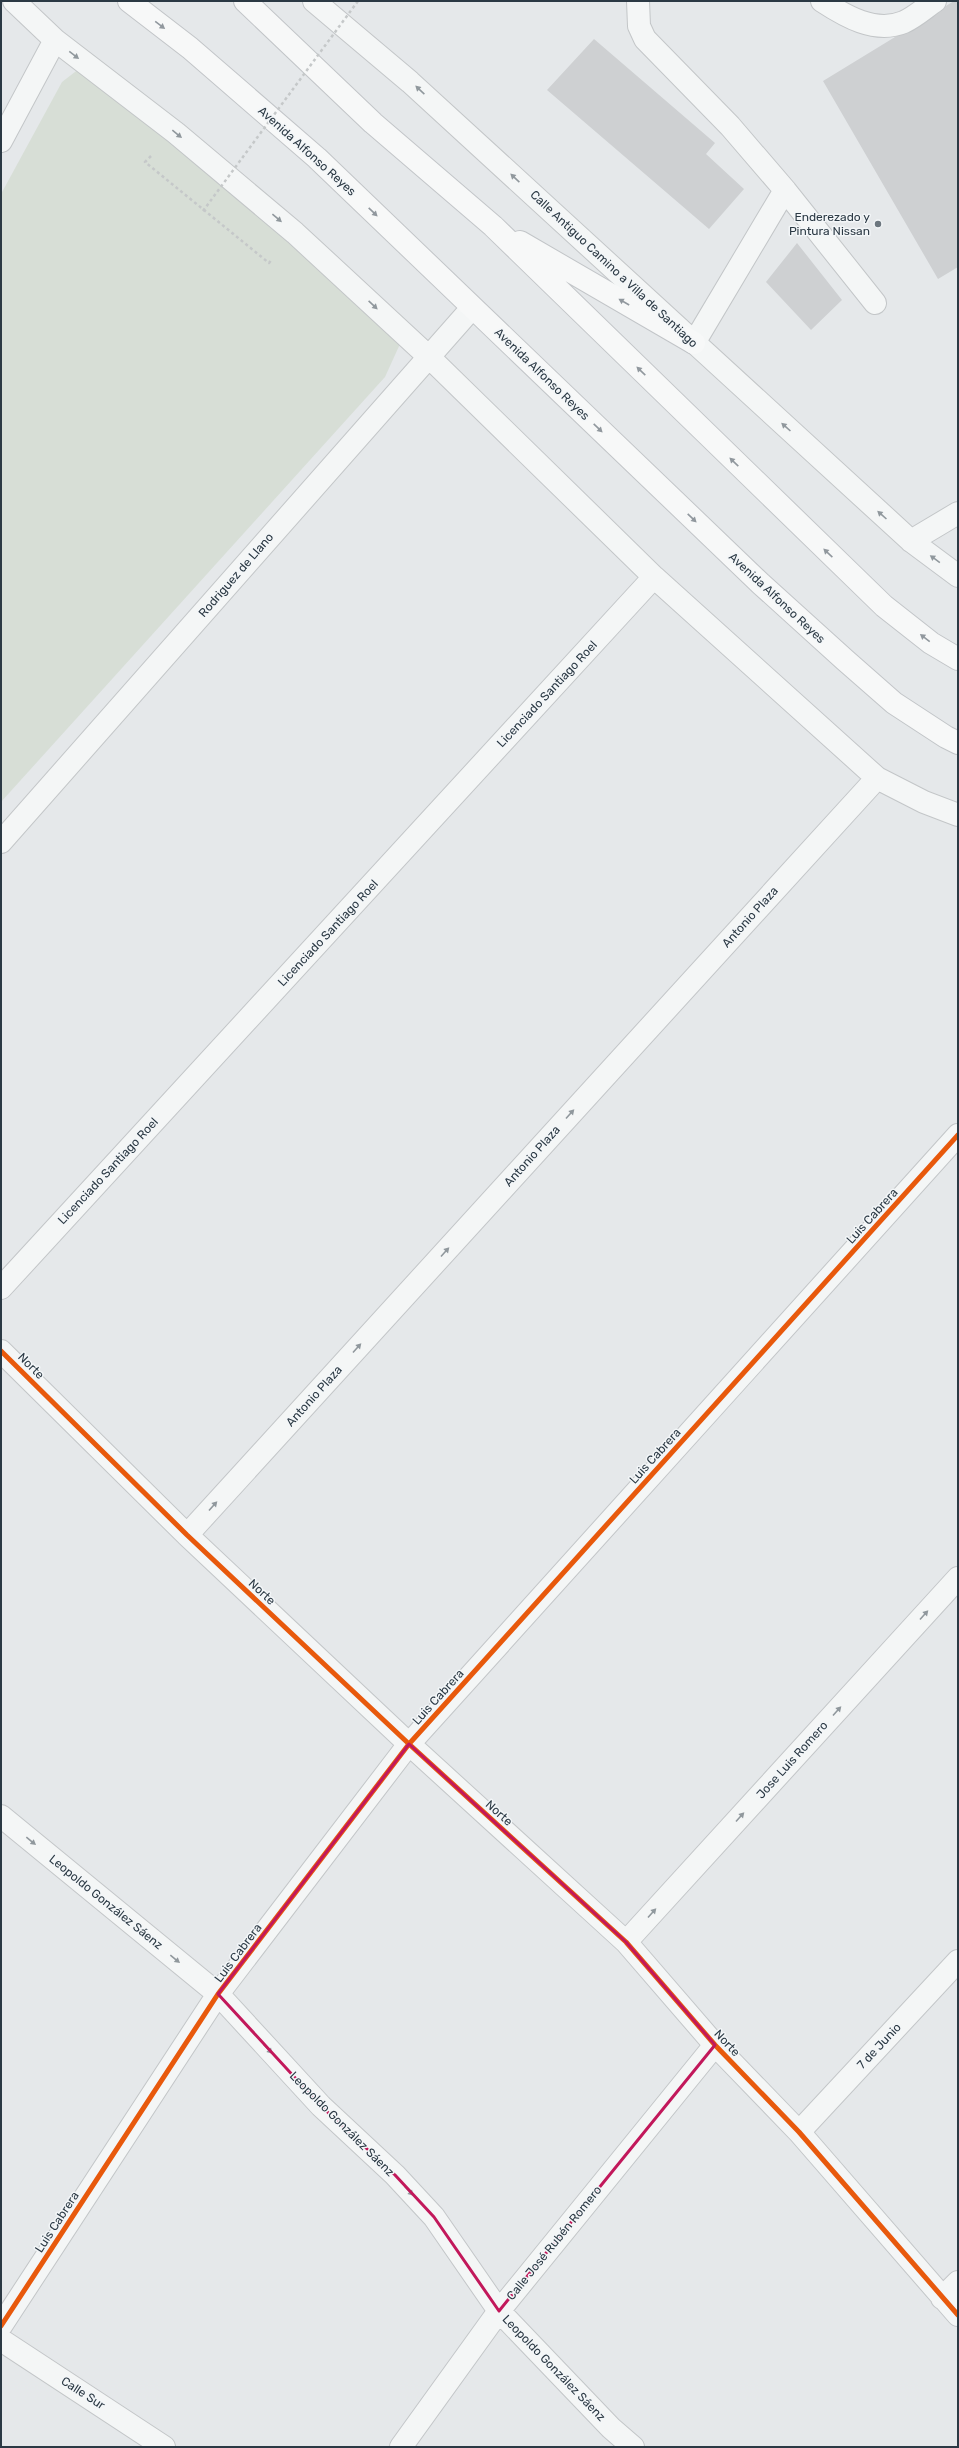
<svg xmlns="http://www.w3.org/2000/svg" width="959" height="2448" viewBox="0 0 959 2448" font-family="Rubik,sans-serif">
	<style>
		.green { fill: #d7ded6 }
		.building { fill: #ced0d2 }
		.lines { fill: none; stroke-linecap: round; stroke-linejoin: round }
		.minor-casing { stroke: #c3c6c8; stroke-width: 24 }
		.major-casing { stroke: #c2c5c8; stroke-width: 24 }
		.path { stroke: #c5c8c9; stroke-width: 2.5; stroke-dasharray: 3 3; stroke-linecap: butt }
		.minor { stroke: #f4f6f6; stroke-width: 22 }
		.major { stroke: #f7f8f8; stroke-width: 22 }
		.path-bridge { stroke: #c5c8c9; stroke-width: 2.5; stroke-dasharray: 3 3; stroke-linecap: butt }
		.cycleway-casing { stroke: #f3f6f8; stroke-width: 8 }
		.cycleway { stroke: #e8590c; stroke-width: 5 }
		.oneway { fill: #91989e }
		.oneway2 { fill: #90989d }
		.marked { fill: none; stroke: #c2185b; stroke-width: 3; stroke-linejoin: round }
		.poi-dot { fill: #6c767e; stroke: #f3f6f8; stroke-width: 1.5 }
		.labels { text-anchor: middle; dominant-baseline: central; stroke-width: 3; stroke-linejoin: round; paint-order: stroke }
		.street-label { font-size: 12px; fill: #2b3944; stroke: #f3f6f8 }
		.poi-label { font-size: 12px; fill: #2b3944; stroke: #f3f6f8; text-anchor: end }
	</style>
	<rect width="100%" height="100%" fill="#e5e8ea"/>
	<path class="green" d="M84 65 383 315 400 344 385 377 1 802V194L62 82Z"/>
	<path class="building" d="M954 1H958V267L938 279 823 81Z
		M594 39 715 143 706 154 744 189 709 229 547 90Z
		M797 243 842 300 811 330 766 282Z"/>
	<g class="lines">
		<defs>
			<path id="minor" d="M14 1 55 40 176 133 295 233 429 357 654 577 877 778 924 802 958 815
				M314 1 410 82 911 541 958 576
				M638 1 639 26 645 39 730 126 785 190 875 303
				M822 1C845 16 875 34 904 22 915 17 925 8 935 1
				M1 141 55 40
				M694 343 785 190
				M911 541 958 513
				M1 842 472 308
				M1 1288 654 577
				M1 1351 187 1535 409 1744 626 1942 715 2045 799 2132 958 2315
				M187 1535 877 778
				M1 1816 218 1994 321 2106 395 2175 434 2217 499 2311 611 2428 633 2447
				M626 1942 958 1578
				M799 2132 958 1961
				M942 2298 958 2282
				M1 2326 218 1994 409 1744 958 1135
				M1 2340 164 2447
				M401 2447 499 2311 715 2045"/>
			<path id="major" d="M129 1 190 48 317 158 761 584 845 660 894 703 946 737 958 743
				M245 1 373 123 493 226 884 606 931 643 958 659
				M520 242 694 343"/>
		</defs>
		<use href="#minor" class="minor-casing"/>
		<use href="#major" class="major-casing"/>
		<path class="path" d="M151 156 145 162 269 263 272 259"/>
		<use href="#minor" class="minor"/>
		<use href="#major" class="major"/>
		<path class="path-bridge" d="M203 211 358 1"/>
		<defs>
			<path id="cycleway" d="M1 1351 187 1535 409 1744 626 1942 715 2045 799 2132 958 2315
				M1 2326 218 1994 409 1744 958 1135"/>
		</defs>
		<use href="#cycleway" class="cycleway-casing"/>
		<use href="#cycleway" class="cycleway"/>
	</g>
	<defs><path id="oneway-solid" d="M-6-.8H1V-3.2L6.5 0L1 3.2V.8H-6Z"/></defs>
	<g class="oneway">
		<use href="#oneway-solid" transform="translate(160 25) rotate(37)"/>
		<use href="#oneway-solid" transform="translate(373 212) rotate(44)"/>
		<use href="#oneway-solid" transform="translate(624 302) rotate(-150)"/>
		<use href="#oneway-solid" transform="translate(641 371) rotate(-136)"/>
		<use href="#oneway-solid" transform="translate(598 428) rotate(44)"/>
		<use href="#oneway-solid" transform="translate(734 462) rotate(-136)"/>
		<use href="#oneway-solid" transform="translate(692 518) rotate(44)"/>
		<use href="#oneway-solid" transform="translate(828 553) rotate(-137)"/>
		<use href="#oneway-solid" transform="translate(925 638) rotate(-142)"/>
	</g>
	<g class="oneway2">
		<use href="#oneway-solid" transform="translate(74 55) rotate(38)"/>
		<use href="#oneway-solid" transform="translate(420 90) rotate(-137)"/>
		<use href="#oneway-solid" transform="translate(177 134) rotate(39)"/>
		<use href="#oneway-solid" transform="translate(515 178) rotate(-137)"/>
		<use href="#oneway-solid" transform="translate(277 218) rotate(40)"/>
		<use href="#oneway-solid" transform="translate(373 305) rotate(43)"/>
		<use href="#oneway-solid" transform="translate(786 427) rotate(-138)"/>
		<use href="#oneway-solid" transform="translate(882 515) rotate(-138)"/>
		<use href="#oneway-solid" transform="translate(935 559) rotate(-144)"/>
		<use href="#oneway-solid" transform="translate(570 1114) rotate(-48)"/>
		<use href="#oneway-solid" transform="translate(445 1252) rotate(-48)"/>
		<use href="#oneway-solid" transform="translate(357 1348) rotate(-48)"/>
		<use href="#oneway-solid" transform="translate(213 1506) rotate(-48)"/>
		<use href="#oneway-solid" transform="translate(924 1615) rotate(-48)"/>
		<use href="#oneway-solid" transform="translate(837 1711) rotate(-48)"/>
		<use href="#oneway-solid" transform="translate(740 1817) rotate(-48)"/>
		<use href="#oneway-solid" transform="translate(31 1841) rotate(39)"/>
		<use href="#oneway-solid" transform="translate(652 1913) rotate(-48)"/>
		<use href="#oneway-solid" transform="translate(175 1959) rotate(39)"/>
		<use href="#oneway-solid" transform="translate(268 2049) rotate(47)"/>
		<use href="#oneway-solid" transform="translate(409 2191) rotate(47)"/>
	</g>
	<path class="marked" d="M409 1744 626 1942 715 2045 499 2311 434 2217 395 2175 321 2106 218 1994Z"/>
	<circle class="poi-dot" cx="878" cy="224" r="4"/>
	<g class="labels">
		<g class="street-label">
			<text transform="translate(307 151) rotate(42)">Avenida Alfonso Reyes</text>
			<text transform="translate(614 269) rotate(43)">Calle Antiguo Camino a Villa de Santiago</text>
			<text transform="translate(542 374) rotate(44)">Avenida Alfonso Reyes</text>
			<text transform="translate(236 575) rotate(-49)">Rodriguez de Llano</text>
			<text transform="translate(777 598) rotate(43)">Avenida Alfonso Reyes</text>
			<text transform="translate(547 694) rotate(-47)">Licenciado Santiago Roel</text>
			<text transform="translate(750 917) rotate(-48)">Antonio Plaza</text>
			<text transform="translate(328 933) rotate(-47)">Licenciado Santiago Roel</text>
			<text transform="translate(532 1156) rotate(-48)">Antonio Plaza</text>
			<text transform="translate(108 1171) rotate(-47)">Licenciado Santiago Roel</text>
			<text transform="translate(872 1216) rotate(-48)">Luis Cabrera</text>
			<text transform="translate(31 1366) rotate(45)">Norte</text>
			<text transform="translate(314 1396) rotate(-48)">Antonio Plaza</text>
			<text transform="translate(655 1456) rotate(-48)">Luis Cabrera</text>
			<text transform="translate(262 1592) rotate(43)">Norte</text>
			<text transform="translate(438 1697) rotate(-48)">Luis Cabrera</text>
			<text transform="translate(792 1760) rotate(-48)">Jose Luis Romero</text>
			<text transform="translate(499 1813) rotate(42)">Norte</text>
			<text transform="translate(106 1902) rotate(39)">Leopoldo González Sáenz</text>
			<text transform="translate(238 1953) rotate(-53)">Luis Cabrera</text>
			<text transform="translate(727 2043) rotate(47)">Norte</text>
			<text transform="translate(879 2046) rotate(-47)">7 de Junio</text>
			<text transform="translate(342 2124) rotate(45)">Leopoldo González Sáenz</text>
			<text transform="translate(57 2222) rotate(-57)">Luis Cabrera</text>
			<text transform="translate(554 2243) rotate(-51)">Calle José Rubén Romero</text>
			<text transform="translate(554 2368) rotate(46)">Leopoldo González Sáenz</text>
			<text transform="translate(83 2393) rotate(33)">Calle Sur</text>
		</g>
		<g class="poi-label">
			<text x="870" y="217">Enderezado y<tspan x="870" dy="14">Pintura Nissan</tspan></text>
		</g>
	</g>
	<rect width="959" height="2448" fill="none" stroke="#2b3944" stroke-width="4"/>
</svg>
